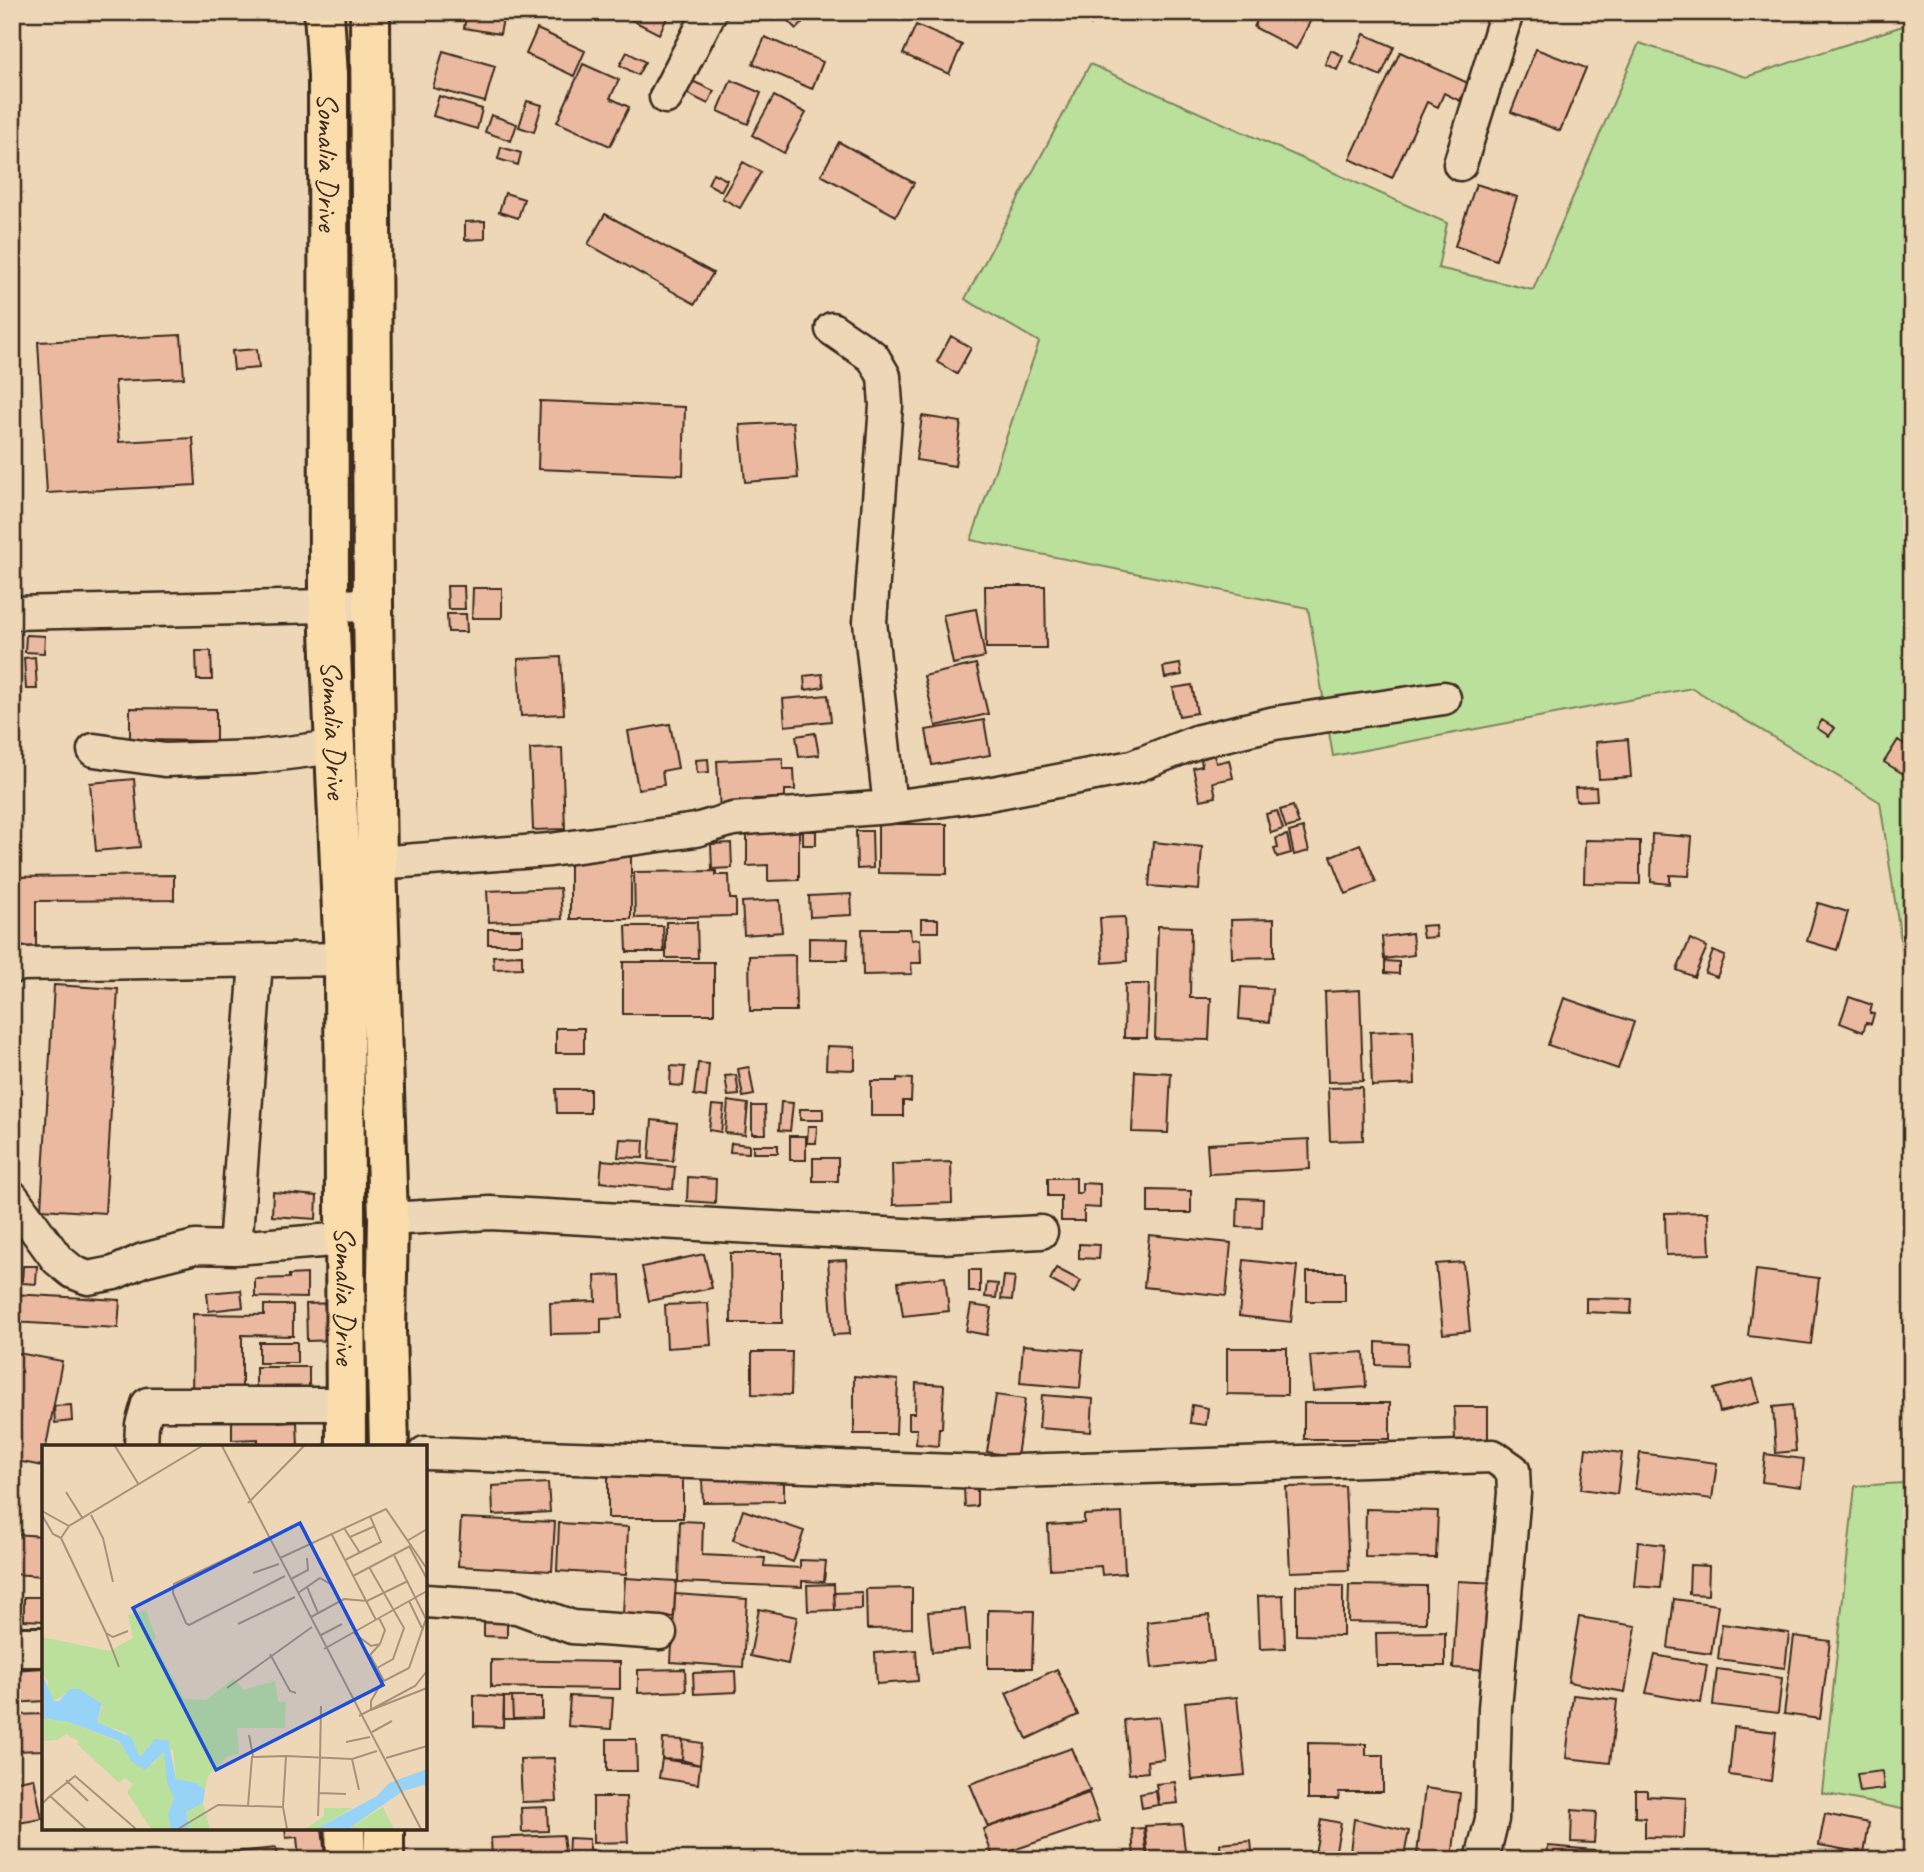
<svg xmlns="http://www.w3.org/2000/svg" width="1924" height="1872" viewBox="0 0 1924 1872" font-family="Caveat,sans-serif">
	<style>
		.green { fill: #bbe09b; stroke: #7b855c; stroke-width: 2 }
		.building { fill: #ebb99f; stroke: #3b2a1e; stroke-width: 2 }
		.lines { fill: none; stroke-linecap: round; stroke-linejoin: round }
		.street-casing { stroke: #3b2a1e; stroke-width: 37 }
		.secondary-casing { stroke: #3b2a1e; stroke-width: 44 }
		.primary-casing { stroke: #3b2a1e; stroke-width: 44 }
		.street { stroke: #edd7b6; stroke-width: 32 }
		.secondary { stroke: #edd7b6; stroke-width: 38 }
		.primary { stroke: #fbddab; stroke-width: 38 }
		.labels { text-anchor: middle; dominant-baseline: central; stroke-width: 6; stroke-linejoin: round; paint-order: stroke }
		.street-label { font-size: 30px; fill: #3b2a1e; stroke: #edd7b6 }
		.inset-road { fill: none; stroke: #a69279; stroke-width: 2 }
		.view { fill: #1d4ed8; fill-opacity: 0.15; stroke: #1d4ed8; stroke-width: 3.5 }
		.inset-edge { fill: none; stroke: #3b2a1e; stroke-width: 3.5 }
	</style>
	<rect width="100%" height="100%" fill="#edd7b6"/>
	<filter id="ink" filterUnits="userSpaceOnUse"><feTurbulence type="fractalNoise" baseFrequency=".0143" numOctaves="2"/><feDisplacementMap in="SourceGraphic" scale="14" xChannelSelector="R" yChannelSelector="G"/><feConvolveMatrix kernelMatrix="1 2 1 2 8 2 1 2 1" color-interpolation-filters="sRGB"/></filter>
	<g filter="url(#ink)">
		<path class="green" d="M1912 23V1013L1880 802 1692 688 1333 756 1308 608 971 540 1039 342 965 299 1090 64 1447 223 1438 268 1533 290 1639 43 1746 77Z
			M1912 1292V1811L1822 1793 1855 1486 1903 1483Z"/>
		<path class="building" d="M467 12 504 14 500 34 464 28Z
			M616 12H670L659 34Z
			M779 12H813L796 29Z
			M1069 12H1098L1091 25Z
			M1261 12H1312L1314 14 1296 49 1254 27Z
			M916 25 962 45 949 74 903 54Z
			M537 29 585 51 574 76 526 54Z
			M1364 34 1394 47 1381 76 1351 63Z
			M765 37 823 62 812 89 753 64Z
			M1536 49 1586 68 1560 131 1511 112Z
			M1331 50 1343 56 1337 70 1325 64Z
			M443 51 495 66 485 102 433 88Z
			M627 52 645 62 638 75 620 65Z
			M1400 52 1468 83 1460 101 1444 93 1438 107 1427 102 1392 178 1350 159Z
			M583 64 619 80 610 98 629 107 610 146 557 122Z
			M690 80 714 91 708 104 684 92Z
			M731 80 761 93 748 124 718 111Z
			M439 96 482 109 477 129 433 116Z
			M774 96 806 113 784 153 752 135Z
			M527 101 542 105 534 132 519 127Z
			M491 115 517 124 511 141 485 132Z
			M839 142 914 183 896 216 821 175Z
			M501 147 521 153 518 165 498 159Z
			M743 162 761 172 740 208 722 198Z
			M713 173 727 180 721 191 708 184Z
			M1476 184 1517 197 1496 260 1455 246Z
			M505 193 524 199 518 218 499 212Z
			M605 214 713 273 695 304 588 244Z
			M485 221V239L465 240V222Z
			M181 335 184 378 115 381 119 442 193 438 196 485 47 493 38 342Z
			M951 336 971 348 957 374 937 362Z
			M257 349 259 368 234 370 232 351Z
			M540 401 685 407 683 475 538 469Z
			M922 416 961 422 955 466 916 460Z
			M793 422 798 478 745 482 740 425Z
			M447 586H464L465 609H448Z
			M985 586H1045L1046 648H986Z
			M473 588H502V618H472Z
			M976 609 985 657 953 664 943 615Z
			M447 614H466L467 632H448Z
			M26 635 45 636 44 653 25 652Z
			M196 651H211L212 680H197Z
			M35 657 37 689H26L24 658Z
			M561 657 564 714 521 716 518 659Z
			M976 664 988 714 936 726 924 676Z
			M1180 664 1182 675 1165 678 1163 667Z
			M822 674 824 687 805 690 804 676Z
			M1192 685 1197 713 1179 716 1173 688Z
			M828 695 831 721 785 726 783 699Z
			M130 708 216 709V741L130 740Z
			M984 720 990 755 932 765 926 730Z
			M1822 720 1835 728 1829 736 1817 728Z
			M670 724 678 768 662 771 664 785 638 789 628 731Z
			M815 733 819 755 799 757 796 736Z
			M1628 739 1631 777 1599 779 1596 742Z
			M1898 740 1912 749V765L1905 775 1884 762Z
			M562 748 565 829 533 830 530 749Z
			M1214 755 1216 763 1229 760 1233 778 1213 782 1216 797 1200 800 1193 768 1202 766 1201 759Z
			M783 758V769H794L795 790H785V798L754 799 755 810 720 811 717 761Z
			M708 759 709 772 697 773 696 760Z
			M134 779 140 847 96 851 90 783Z
			M1596 787 1597 800 1576 801 1575 788Z
			M1293 806 1299 824 1286 828 1280 810Z
			M1277 811 1283 829 1271 833 1266 814Z
			M878 824H947V874L878 873Z
			M747 828H799V880L768 881V865L747 866Z
			M1303 828 1309 851 1294 855 1289 832Z
			M803 831H816V845H803Z
			M856 831H872L873 868 857 869Z
			M1652 834 1692 837 1689 876 1670 875V884L1651 882Z
			M1287 835 1291 853 1277 857 1274 849 1278 848 1276 838Z
			M1585 840 1640 841V884L1584 883Z
			M1153 842 1202 847 1199 890 1149 886Z
			M731 843 732 868 712 869 711 844Z
			M1360 844 1376 882 1346 894 1331 856Z
			M570 854 631 855V919H570Z
			M716 871V875H729L730 899H736V916L635 918 634 872Z
			M174 875V900L36 901V947H12V877Z
			M560 888 562 919 489 922 487 891Z
			M851 894 852 915 810 917 809 896Z
			M780 900 782 932 744 935 742 902Z
			M1818 903 1848 912 1837 950 1807 941Z
			M1125 917 1127 961 1103 963 1100 918Z
			M921 919H938V932H921Z
			M1274 919V957L1232 958 1231 920Z
			M666 922H697L698 958H666Z
			M1435 925 1436 937 1423 938 1421 926Z
			M626 926H663L664 952H627Z
			M1158 926 1191 927 1190 998H1211L1209 1040 1155 1039Z
			M488 929H522V944H488Z
			M862 929H910L911 940 920 939 921 963H911L912 974 863 975Z
			M1412 933 1414 955 1384 959 1382 937Z
			M809 938 848 939 847 960H809Z
			M1690 939 1707 947 1694 977 1677 970Z
			M1713 951 1725 956 1717 977 1705 973Z
			M522 955V968L494 969 493 956Z
			M795 955 796 1011H750L749 956Z
			M1385 961 1399 962V974L1385 973Z
			M623 962H714V1014H623Z
			M1125 984H1149L1147 1038H1124Z
			M54 985 118 989 105 1213 41 1209Z
			M1241 987 1272 989 1269 1022 1239 1019Z
			M1360 990 1363 1081 1328 1082 1325 992Z
			M1849 997 1872 1005 1870 1013 1874 1014 1871 1024 1866 1023 1863 1032 1840 1023Z
			M1564 998 1634 1022 1618 1069 1548 1045Z
			M556 1028H584V1053H556Z
			M1413 1030 1415 1084 1372 1086 1370 1032Z
			M827 1046 855 1047V1070L826 1069Z
			M698 1063 709 1064 706 1097 694 1095Z
			M671 1066 685 1067 683 1086 670 1085Z
			M749 1067 754 1095 743 1097 738 1069Z
			M1135 1071 1171 1073 1168 1133 1132 1132Z
			M736 1075 739 1095 728 1096 725 1076Z
			M897 1078 912 1079 911 1101H903V1116H871V1081H897Z
			M1362 1087 1363 1140 1330 1141 1328 1088Z
			M556 1089H590V1113H557Z
			M728 1101 748 1104 745 1135 725 1133Z
			M781 1102 793 1103 790 1131 779 1130Z
			M712 1105 724 1106 721 1132 709 1130Z
			M752 1106H765L766 1134H752Z
			M800 1109H823V1120H800Z
			M652 1120 677 1123 673 1161 649 1159Z
			M808 1126H817L816 1143H807Z
			M790 1136H806V1160H790Z
			M620 1139 644 1140 643 1158 618 1157Z
			M1309 1139 1310 1169 1209 1174 1207 1144Z
			M731 1143 749 1145V1153L730 1152Z
			M753 1145H778V1153H753Z
			M813 1158H838V1181H813Z
			M602 1160 675 1167 673 1189 600 1182Z
			M951 1162 952 1203 893 1205 892 1164Z
			M688 1177 716 1179 715 1203 687 1201Z
			M1048 1178H1076V1193H1082V1183L1100 1184V1208L1084 1207V1221H1061V1196H1048Z
			M1148 1190 1191 1191V1213H1148Z
			M273 1192 317 1196 316 1219 272 1216Z
			M1238 1198 1263 1199 1262 1228 1237 1227Z
			M1708 1212 1710 1254 1666 1255 1665 1213Z
			M1149 1235 1231 1243 1226 1296 1144 1287Z
			M1079 1244 1100 1245 1099 1259 1079 1258Z
			M730 1253H782V1323H731Z
			M704 1254 712 1288 649 1301 642 1267Z
			M846 1260 850 1334 833 1335 828 1261Z
			M1244 1260 1297 1266 1291 1322 1239 1316Z
			M1463 1262 1470 1331 1443 1334 1436 1264Z
			M23 1266H37L36 1284 22 1283Z
			M1056 1268 1081 1281 1074 1293 1050 1280Z
			M969 1270H980V1292H969Z
			M1756 1270 1819 1278 1811 1344 1748 1336Z
			M1307 1272H1345V1301H1307Z
			M307 1274V1298L255 1297V1279L289 1278V1275Z
			M620 1275 622 1318 601 1319V1333L551 1334 550 1303 596 1301 595 1276Z
			M1004 1276 1015 1277 1012 1300 1001 1299Z
			M945 1277 949 1311 903 1316 898 1282Z
			M987 1283 998 1284 996 1298 985 1297Z
			M241 1290 243 1307 209 1311 207 1293Z
			M12 1294 120 1300 118 1328 12 1322Z
			M1586 1298 1632 1299 1631 1314 1586 1312Z
			M336 1303 337 1340 307 1341 306 1304Z
			M708 1303 711 1345 667 1348 665 1305Z
			M264 1305H293V1336L242 1335V1397H192L193 1314 264 1315Z
			M971 1305 992 1308 987 1335 966 1331Z
			M259 1342H297V1363H259Z
			M1376 1342 1408 1344 1407 1366 1376 1365Z
			M1023 1345 1083 1350 1080 1388 1020 1383Z
			M1227 1348H1287V1395L1227 1394Z
			M12 1352 62 1361 46 1447H44L42 1466 12 1460Z
			M752 1352H792L791 1395 752 1394Z
			M1364 1352 1366 1387 1313 1391 1310 1356Z
			M256 1367H309V1394H256Z
			M854 1376 898 1380 896 1434H854Z
			M1753 1379 1760 1402 1720 1412 1714 1389Z
			M916 1383 944 1385 942 1428H939L938 1446 916 1444 917 1429H909V1413H915Z
			M996 1395 1025 1399 1017 1457 987 1452Z
			M1042 1395 1093 1399 1091 1432 1039 1428Z
			M1304 1403H1390V1439H1304Z
			M71 1405 72 1421 55 1423 54 1406Z
			M1192 1405 1208 1408 1206 1425 1190 1423Z
			M1792 1405 1796 1451 1776 1453 1773 1407Z
			M1454 1407H1488V1442L1455 1443Z
			M279 1410V1423L297 1422 298 1447H258V1439L232 1440V1419Z
			M1586 1448 1622 1453 1617 1494 1581 1489Z
			M1640 1453 1717 1463 1712 1499 1635 1489Z
			M1765 1454 1804 1459 1801 1487 1762 1482Z
			M608 1474H683V1518H608Z
			M784 1475V1501L703 1502 702 1476Z
			M548 1483 550 1512 493 1515 492 1486Z
			M1345 1486 1349 1570 1290 1572 1286 1487Z
			M964 1488H977V1506L965 1507Z
			M1366 1509 1438 1511 1436 1558 1365 1557Z
			M743 1510 804 1531 793 1562 733 1540Z
			M1122 1513 1125 1573 1102 1575 1101 1566 1050 1569 1048 1525 1084 1523V1515Z
			M461 1518 555 1522 552 1571 458 1566Z
			M680 1521 703 1522 702 1555 765 1558 764 1566 800 1568V1560L826 1561 824 1582 802 1581V1587L678 1582Z
			M559 1523 628 1527 626 1575 557 1571Z
			M12 1534 44 1536V1576L12 1574Z
			M1638 1542 1664 1545 1660 1588 1634 1586Z
			M1690 1565 1709 1566 1708 1595 1689 1594Z
			M625 1578 676 1581 674 1617 623 1614Z
			M1458 1581 1496 1583 1492 1670 1453 1668Z
			M834 1584 835 1610 808 1611 807 1585Z
			M1296 1585 1343 1586V1636L1296 1635Z
			M1349 1585 1426 1586V1623L1348 1622Z
			M912 1588V1628L867 1629 866 1589Z
			M862 1592V1609L835 1610 834 1593Z
			M675 1594 747 1599 743 1667 671 1662Z
			M1283 1595 1285 1648 1260 1649 1258 1596Z
			M24 1597H44V1621L24 1620Z
			M1674 1599 1718 1605 1711 1654 1668 1648Z
			M759 1609 797 1617 788 1664 750 1656Z
			M965 1609 969 1649 932 1652 928 1612Z
			M988 1610 1034 1611 1032 1668H988Z
			M1209 1615 1214 1661 1152 1668 1147 1622Z
			M1579 1617 1636 1626 1625 1692 1568 1682Z
			M484 1618H507V1637L484 1636Z
			M1722 1624 1789 1633 1785 1668 1718 1659Z
			M1445 1632V1666H1377L1376 1633Z
			M1794 1636 1830 1641 1820 1719 1784 1714Z
			M916 1650 918 1681 877 1684 875 1653Z
			M1655 1655 1707 1665 1701 1703 1646 1693Z
			M491 1660 620 1662V1689L491 1687Z
			M44 1668V1701L13 1703 12 1670Z
			M685 1669 686 1691 638 1693V1670Z
			M1057 1669 1078 1715 1027 1739 1006 1693Z
			M1717 1669 1782 1678 1778 1713 1713 1705Z
			M735 1671 736 1692 694 1694 693 1673Z
			M474 1695 504 1697 503 1727 474 1726Z
			M1573 1695 1617 1700 1610 1763 1566 1758Z
			M570 1696 613 1698 611 1729 568 1726Z
			M504 1697H512L513 1719H504Z
			M512 1697H542V1718L513 1719Z
			M1237 1697 1245 1775 1192 1780 1185 1702Z
			M44 1714V1750L12 1751V1715Z
			M1159 1717 1164 1759 1147 1761 1148 1772 1129 1774 1124 1720Z
			M1734 1727 1776 1732 1771 1781 1729 1775Z
			M607 1739H636L637 1771H607Z
			M663 1739 683 1740 682 1760 662 1759Z
			M683 1740 702 1743 700 1765 682 1760Z
			M1308 1743 1366 1744V1755H1383V1792H1339L1338 1799H1308Z
			M1072 1748 1090 1791 988 1827 970 1784Z
			M554 1758 557 1801 522 1802 520 1759Z
			M662 1759 700 1765 698 1784 659 1778Z
			M1882 1771 1884 1789 1860 1792 1857 1774Z
			M34 1778 42 1819 12 1824V1782Z
			M1175 1782 1178 1803 1159 1805 1156 1784Z
			M1425 1788 1460 1793 1452 1858 1417 1854Z
			M1635 1790H1647V1796L1686 1798 1684 1838 1645 1837V1818L1635 1817Z
			M1156 1791 1158 1805 1142 1808 1140 1794Z
			M1089 1793 1099 1821 993 1857 983 1829Z
			M593 1797H626L628 1842 593 1843Z
			M547 1807 548 1831 522 1832 521 1808Z
			M1572 1810 1596 1812 1594 1843 1571 1842Z
			M1825 1814 1869 1823 1864 1853 1819 1845Z
			M1321 1819 1341 1823 1334 1860 1314 1859Z
			M1354 1819 1409 1831 1403 1860H1349Z
			M1182 1824 1186 1860H1148L1145 1826Z
			M285 1828H322L325 1857 299 1859 297 1837 286 1838Z
			M1144 1828 1147 1860H1134L1132 1829Z
			M563 1835 566 1860H492L491 1838Z
			M569 1838 589 1839V1850L597 1851V1860H568Z
			M1251 1841 1253 1860H1221L1220 1844Z
			M1548 1846 1594 1850 1593 1860H1547Z
			M276 1848 277 1860H218L217 1854Z"/>
		<g class="lines">
			<defs>
				<path id="street" d="M666 97 710 12
					M1460 164 1507 12
					M832 329 873 357 884 376 886 405 870 622 890 807
					M12 613 373 605
					M94 750 165 760 255 757 335 747
					M377 863 550 850 696 830 733 819 890 807 988 794 1132 767 1199 741 1275 723 1444 698
					M12 967 21 964 344 959
					M12 1197 57 1259 73 1272 88 1278 114 1273 143 1260 195 1247 235 1248 345 1239
					M388 1219 490 1213 941 1237 1041 1232
					M235 1248 256 961
					M141 1447 142 1425 148 1404H346
					M425 1453 985 1472 1493 1456 1513 1470 1514 1493 1495 1708 1492 1819 1482 1860
					M425 1601 517 1607 572 1627 660 1633"/>
				<path id="secondary" d="M12 1647H44"/>
				<g id="primary">
					<path id="s1" d="M324 12 328 76 329 607 344 959 346 1447"/>
					<path d="M370 12 373 605 377 863 388 1219 386 1330 389 1447"/>
					<path d="M345 1828 346 1860"/>
					<path d="M384 1828V1860"/>
				</g>
			</defs>
			<use href="#street" class="street-casing"/>
			<use href="#secondary" class="secondary-casing"/>
			<use href="#primary" class="primary-casing"/>
			<use href="#street" class="street"/>
			<use href="#secondary" class="secondary"/>
			<use href="#primary" class="primary"/>
		</g>
	</g>
	<g class="labels">
		<g class="street-label">
			<text stroke="none"><textPath href="#s1" startOffset="150">Somalia Drive</textPath></text>
			<text stroke="none"><textPath href="#s1" startOffset="718">Somalia Drive</textPath></text>
			<text stroke="none"><textPath href="#s1" startOffset="1284">Somalia Drive</textPath></text>
		</g>
	</g>
	<g transform="translate(42 1445)">
		<rect width="385" height="385" fill="#edd7b6"/>
		<path d="M104 165 114 193 111 196 142 254 164 255 192 233 201 245 233 236 236 256 244 257 243 283H195L197 309 186 311 166 331 163 345 155 338 134 334 131 305 108 299 98 312 84 288 55 277 61 261 25 248 12 256 5 248 6 235 0 229V192L67 206 91 193 86 170ZM0 273 26 277 77 297 87 312 110 320 122 307 132 354 126 369 129 384H109L85 347 91 339 83 333 77 338 35 299 37 296 24 289 15 295 0 296ZM161 358 168 384H147L144 367ZM341 362 352 384H306ZM282 363H311L274 384H263L282 371Z" fill="#bbe09b"/>
		<path d="M0 229 12 256H17L28 244H37L60 259 55 277 89 292 98 312 113 294 126 295 134 334 155 338 163 345 161 358 144 367 147 384H129L126 369 132 353 125 337 122 307 103 325 90 317 77 296 26 277 0 273ZM385 324V339L361 346 306 384H274L335 351 347 338Z" fill="#97d2f7"/>
		<path class="inset-road" d="M73 1 97 40M180 1 379 384M24 47 41 74M206 58 262 1M0 66 27 81M0 70 11 89 19 93M49 70 61 93 71 137M302 83 318 108M289 88 334 175M308 92 333 81M225 94 132 139 131 148 144 178 147 180 243 131M365 96 385 84M367 101 385 134M238 113 344 64 385 124M303 115 339 97 328 71M327 122 362 183 351 214 335 223M211 128 237 119M311 131 370 100M249 134 266 125 265 113M265 142 276 168M256 148 278 133 290 140 298 156M367 156 380 183M269 172 302 154 325 156 366 136M196 179 253 152M86 186 71 192 64 188 19 93 27 81 160 1M64 188 77 222M312 188 329 201 338 199 343 185 337 173M279 190 300 179M338 199 328 210 342 236 367 223 384 174 352 110M282 204 385 146M228 209 248 246 254 248M185 243 270 182M329 265 385 243M329 265V256L341 235M317 271 373 241 385 226M330 287 350 276M207 290 211 311M304 297 328 292M278 313 279 261M344 313 385 301M310 314 317 345M24 335 46 356M276 348 304 349M8 351 33 331 94 384M0 359 8 351 44 384M206 361 210 312 244 311M241 362 245 384M276 371 278 313M136 384 176 360 241 362 244 311 310 314 335 306"/>
		<path class="view" d="M258 78 341 240 174 325 91 163Z"/>
		<rect width="385" height="385" class="inset-edge"/>
	</g>
	<rect width="1924" height="1872" fill="none" stroke="#edd7b6" stroke-width="42"/>
	<rect x="21" y="21" width="1882" height="1830" fill="none" stroke="#3b2a1e" stroke-width="2.5" filter="url(#ink)"/>
</svg>
